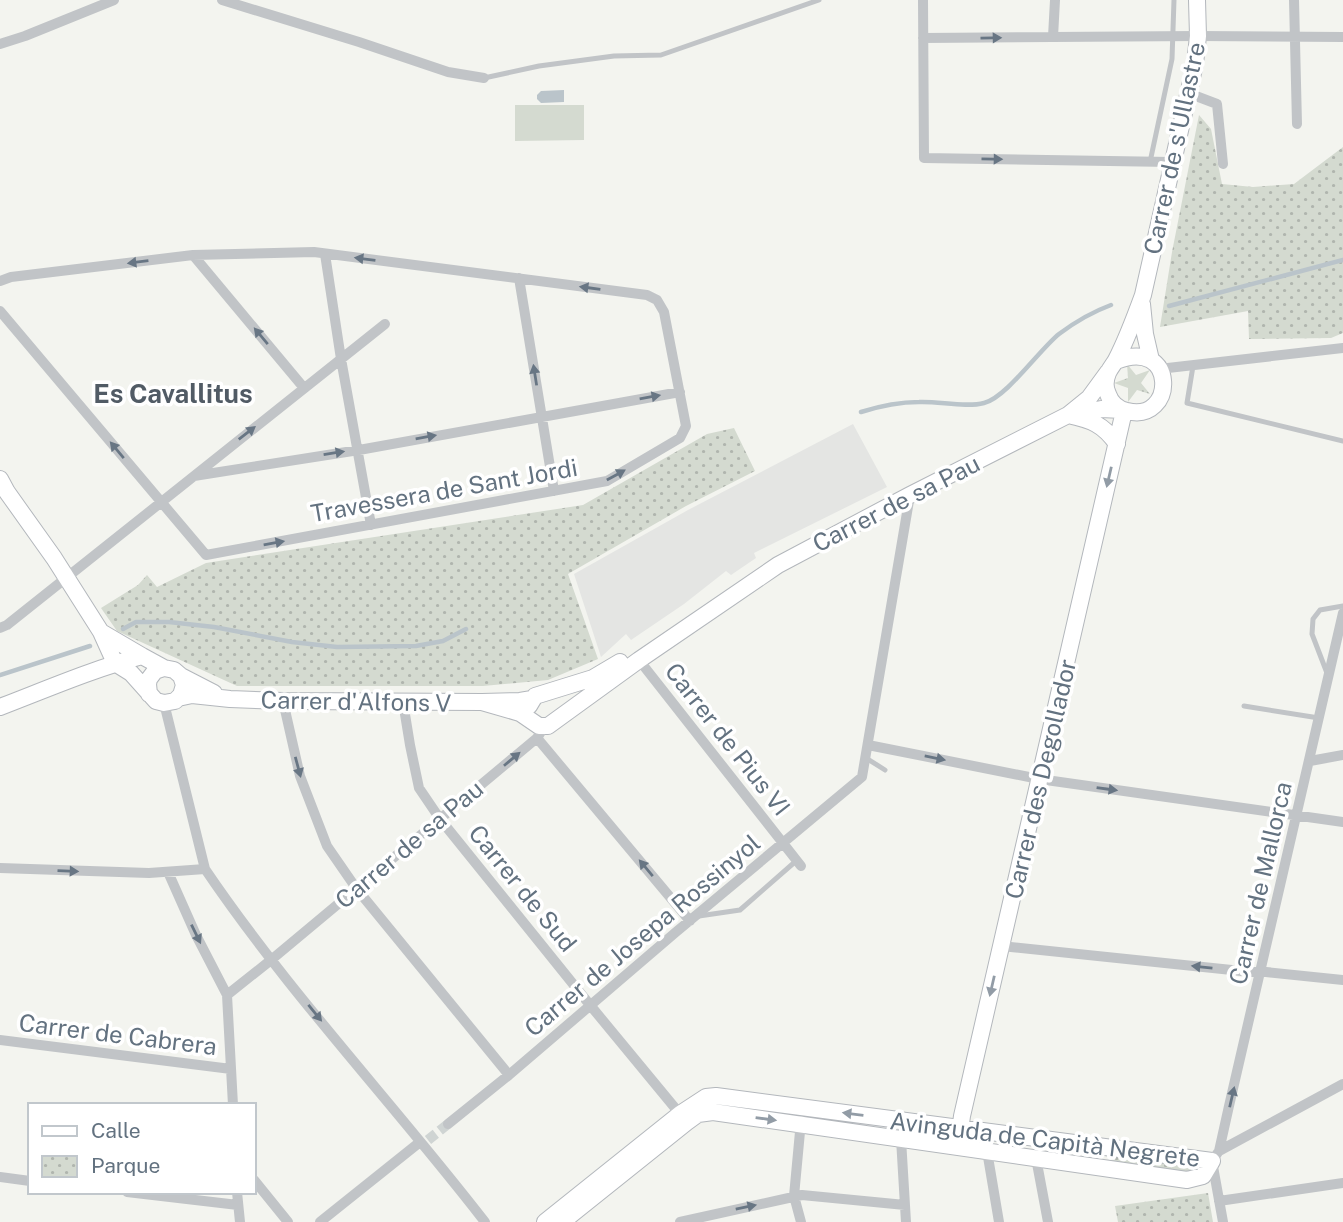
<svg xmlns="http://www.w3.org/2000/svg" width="1343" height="1222" viewBox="0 0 1343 1222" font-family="'Public Sans',sans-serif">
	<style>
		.built { fill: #e4e5e3 }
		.grass { fill: url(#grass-tufts) }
		.park { fill: url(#park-dots) }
		.pitch { fill: #d4dad0 }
		.water { fill: #bac4ca }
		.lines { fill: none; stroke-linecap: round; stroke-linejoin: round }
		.stream { stroke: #bac4ca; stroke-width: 4.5 }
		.street-tunnel { stroke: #cfd4d3; stroke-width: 10; stroke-dasharray: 10 5; stroke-linecap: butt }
		.secondary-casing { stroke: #b3b7bc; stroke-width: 18 }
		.lane { stroke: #c1c4c7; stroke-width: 5 }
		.street { stroke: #c1c4c7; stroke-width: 10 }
		.secondary { stroke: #fff; stroke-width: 16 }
		.oneway { fill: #687684 }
		.oneway2 { fill: #929ca6 }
		.labels { text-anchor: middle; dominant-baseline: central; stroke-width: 7; stroke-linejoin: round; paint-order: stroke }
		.street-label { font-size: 24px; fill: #637280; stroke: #fff }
		.neighbourhood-label { font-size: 26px; font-weight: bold; fill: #515b65; stroke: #fff }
	</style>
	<defs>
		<pattern id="grass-tufts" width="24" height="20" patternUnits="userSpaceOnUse" patternTransform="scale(1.75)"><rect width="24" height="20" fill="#d4dad0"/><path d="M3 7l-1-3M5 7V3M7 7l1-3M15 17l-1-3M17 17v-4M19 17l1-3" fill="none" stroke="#b0b5ae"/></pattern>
		<pattern id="park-dots" width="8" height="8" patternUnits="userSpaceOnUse" patternTransform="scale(1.75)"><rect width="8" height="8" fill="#d4dad0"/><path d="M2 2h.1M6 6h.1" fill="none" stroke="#b0b5ae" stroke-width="1.8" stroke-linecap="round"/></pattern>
	</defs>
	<rect width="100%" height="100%" fill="#f3f4ef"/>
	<path class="built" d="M853 424 887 487 754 553 756 558 731 575 726 571 684 604 631 640 626 634 601 657 574 574 688 510Z"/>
	<path class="grass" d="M1127 364 1136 375 1150 370 1141 383 1150 394 1137 390 1128 402V388L1114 383 1128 378Z"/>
	<path class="park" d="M1199 115 1211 129 1222 184 1253 187 1294 184 1343 147V333L1331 338 1249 339 1248 311 1160 327 1172 252Z
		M734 428 755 471 686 506 568 574 598 659 548 680 483 686H237L117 631 101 608 138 585 147 575 157 587 206 563 583 505 707 434Z
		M1113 1154 1191 1165V1170L1189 1173 1111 1162Z
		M1208 1193 1213 1222H1118L1115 1206Z"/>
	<path class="pitch" d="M515 105H584V140L515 141Z"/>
	<path class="water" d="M564 90V102L541 103 537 99V95L541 91Z"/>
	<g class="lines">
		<path class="stream" d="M1169 306 1343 260
			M861 412C880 406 899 402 919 402 939 401 965 408 984 403 1006 398 1040 349 1059 334 1075 322 1092 312 1111 305
			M123 629 136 622H169L214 627 292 642 337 647 416 646 443 641 466 629
			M0 675 90 646"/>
		<path class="street-tunnel" d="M428 1140 448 1124"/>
		<defs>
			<path id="secondary" d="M1142 304 1145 334 1151 360
				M1116 361C1178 336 1176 424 1127 411 1118 409 1111 403 1108 394 1105 388 1105 380 1108 373 1110 368 1114 364 1116 360 1127 339 1135 317 1143 295L1195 64 1198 36 1197 0
				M1074 414 1101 409 1122 410
				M1068 415C1091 420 1103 424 1117 444
				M0 479 7 492 54 558 101 632 115 663 131 673 156 701 164 703 175 701 181 695 184 685 181 676
				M101 632 142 656
				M149 694 148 684 149 679 155 671 164 668 174 670 181 676 214 693
				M178 698 192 695 230 699 283 701 482 702 520 701 532 699
				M482 702 520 713 539 726H548L559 718 639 660 778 565 910 495 1068 415 1089 398 1108 372
				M529 706 535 696 593 678 620 662
				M0 707C47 689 93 669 142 656L164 668
				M959 1138 962 1116 1124 411
				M545 1222 680 1114 706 1097 716 1096 1212 1161 1203 1176 1187 1180 713 1112 698 1114 687 1122 562 1222"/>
		</defs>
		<use href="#secondary" class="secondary-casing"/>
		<path class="lane" d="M484 78 539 66 614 56 661 55 819 0
			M1150 162 1172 59 1174 0
			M1193 366 1187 403 1343 441
			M1327 673 1312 634 1313 619 1320 610 1343 606
			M1244 706 1319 718
			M866 758 885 770
			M699 916 740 910 796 861"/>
		<path class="street" d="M222 0 359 42 448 72 484 78
			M923 0 924 158 1171 162
			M1294 0 1297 124
			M1053 37 1055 0
			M923 38 1198 36 1343 37
			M0 44 25 36 114 0
			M1188 93 1217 104 1223 164
			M325 254 341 359 371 525
			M193 255 304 388
			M519 278 554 491
			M0 281 11 277 193 255 314 252 647 295 657 300 664 312 686 426 680 438 607 481 206 555 0 311
			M1159 369 1343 348
			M194 476 359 450 680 392
			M0 628 7 625 385 324
			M639 660 801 866
			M283 701 300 776 327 846 356 888 509 1075
			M403 702 410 745 419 788 440 819 590 1005 680 1114
			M164 703 205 869
			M537 738 690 921
			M868 745 1039 779 1343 822
			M1310 761 1343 755
			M0 868 149 873 205 869C289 993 393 1103 485 1222
			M168 872 196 935 227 995 271 960 537 738 544 727
			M1001 946 1251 972H1266L1343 980
			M227 995 233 1105
			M0 1040 231 1069
			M801 1121 794 1196 801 1222
			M904 1121 901 1139 906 1222
			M448 1124 509 1075 676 932 862 777 910 495
			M987 1151 999 1222
			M1219 1151 1343 1084
			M1036 1158 1048 1222
			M0 1177 30 1181
			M254 1180 288 1222
			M127 1192 238 1205
			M237 1192 240 1222
			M1219 1201 1343 1183
			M320 1222 420 1142
			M680 1222 802 1195 905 1205
			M1223 1222 1212 1161 1219 1151 1229 1106 1343 613"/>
		<use href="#secondary" class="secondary"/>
	</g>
	<defs><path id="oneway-solid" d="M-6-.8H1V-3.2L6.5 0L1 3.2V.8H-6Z" transform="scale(1.75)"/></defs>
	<g class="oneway">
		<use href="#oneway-solid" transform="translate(991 38) rotate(-1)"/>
		<use href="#oneway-solid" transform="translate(992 159) rotate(1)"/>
		<use href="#oneway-solid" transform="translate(365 259) rotate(-173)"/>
		<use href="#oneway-solid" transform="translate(138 262) rotate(173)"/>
		<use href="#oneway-solid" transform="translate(590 288) rotate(-172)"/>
		<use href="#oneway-solid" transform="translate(261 336) rotate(-130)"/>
		<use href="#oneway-solid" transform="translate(535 375) rotate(-99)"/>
		<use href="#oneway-solid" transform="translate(650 397) rotate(-10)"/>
		<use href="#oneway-solid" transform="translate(247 433) rotate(-38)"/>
		<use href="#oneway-solid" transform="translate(426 437) rotate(-10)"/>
		<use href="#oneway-solid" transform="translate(117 450) rotate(-130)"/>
		<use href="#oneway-solid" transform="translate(334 453) rotate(-9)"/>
		<use href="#oneway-solid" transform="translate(616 475) rotate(-29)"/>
		<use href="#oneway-solid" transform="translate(274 543) rotate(-10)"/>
		<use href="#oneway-solid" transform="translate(935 758) rotate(11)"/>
		<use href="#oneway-solid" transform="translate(512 759) rotate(-40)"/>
		<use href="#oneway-solid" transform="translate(298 767) rotate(75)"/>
		<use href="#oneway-solid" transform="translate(1107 789) rotate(8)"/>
		<use href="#oneway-solid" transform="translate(646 868) rotate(-130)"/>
		<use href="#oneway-solid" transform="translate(68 871) rotate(2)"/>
		<use href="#oneway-solid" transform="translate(196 934) rotate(64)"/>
		<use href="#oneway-solid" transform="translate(1202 967) rotate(-174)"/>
		<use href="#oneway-solid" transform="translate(315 1013) rotate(51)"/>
		<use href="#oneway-solid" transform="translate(1232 1097) rotate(-77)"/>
		<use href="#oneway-solid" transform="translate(746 1207) rotate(-12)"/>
	</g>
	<g class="oneway2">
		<use href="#oneway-solid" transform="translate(1109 477) rotate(103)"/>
		<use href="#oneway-solid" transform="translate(992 986) rotate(103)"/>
		<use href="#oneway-solid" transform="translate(853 1114) rotate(-173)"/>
		<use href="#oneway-solid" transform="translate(766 1119) rotate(8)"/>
	</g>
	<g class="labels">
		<g class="street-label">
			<text transform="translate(1174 148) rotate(-78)">Carrer de s'Ullastre</text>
			<text transform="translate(444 490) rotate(-10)">Travessera de Sant Jordi</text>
			<text transform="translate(896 503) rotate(-27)">Carrer de sa Pau</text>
			<text transform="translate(356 701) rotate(1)">Carrer d'Alfons V</text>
			<text transform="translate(728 739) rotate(52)">Carrer de Pius VI</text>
			<text transform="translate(1040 779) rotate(-77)">Carrer des Degollador</text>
			<text transform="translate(409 844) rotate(-40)">Carrer de sa Pau</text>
			<text transform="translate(1260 883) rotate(-77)">Carrer de Mallorca</text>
			<text transform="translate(523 888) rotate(51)">Carrer de Sud</text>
			<text transform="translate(642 935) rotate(-40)">Carrer de Josepa Rossinyol</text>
			<text transform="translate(118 1034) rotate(7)">Carrer de Cabrera</text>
			<text transform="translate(1045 1139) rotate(7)">Avinguda de Capità Negrete</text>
		</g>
		<g class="neighbourhood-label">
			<text x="173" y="393">Es Cavallitus</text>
		</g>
	</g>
	<rect x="28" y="1103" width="228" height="91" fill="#ffffff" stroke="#c1c7cc" stroke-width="2"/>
	<rect x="42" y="1126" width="35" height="10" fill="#ffffff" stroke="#c1c7cc" stroke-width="2"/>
	<text x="91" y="1138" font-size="21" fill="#637280">Calle</text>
	<rect x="42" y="1156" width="35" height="21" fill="url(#park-dots)" stroke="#c1c7cc" stroke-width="2"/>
	<text x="91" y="1173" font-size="21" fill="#637280">Parque</text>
</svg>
